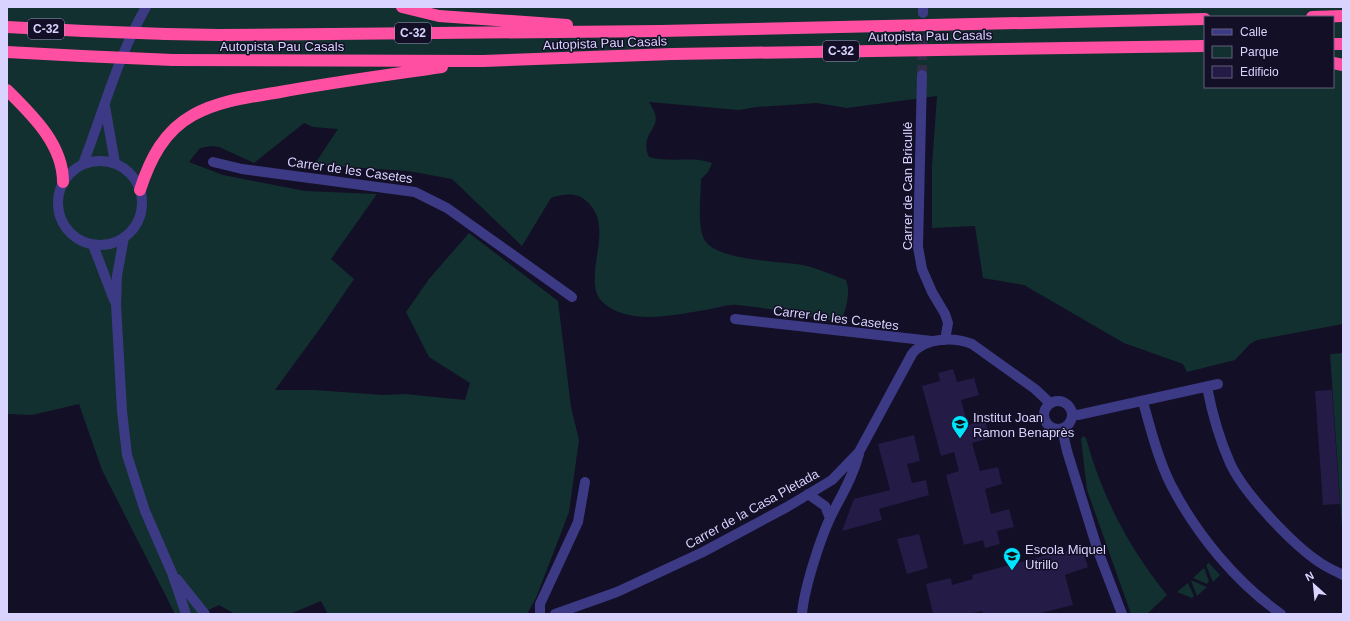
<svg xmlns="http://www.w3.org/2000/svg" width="1350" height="621" viewBox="0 0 1350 621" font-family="Arial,sans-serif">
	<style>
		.green { fill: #12302f; fill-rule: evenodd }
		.building { fill: #241b47 }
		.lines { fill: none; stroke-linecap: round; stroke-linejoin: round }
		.minor-tunnel { stroke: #312d47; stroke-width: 10; stroke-dasharray: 10 5; stroke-linecap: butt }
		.minor { stroke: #3d3a85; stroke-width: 10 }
		.highway { stroke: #ff4fa3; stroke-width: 12 }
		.highway-bridge { stroke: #ff4fa3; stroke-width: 12 }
		.labels { text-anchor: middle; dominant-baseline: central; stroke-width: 3; stroke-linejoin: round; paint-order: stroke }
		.shield { fill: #130f26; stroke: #9e99be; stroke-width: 1 }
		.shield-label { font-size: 12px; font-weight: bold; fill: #d9d4ff }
		.street-label { font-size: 13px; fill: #d9d4ff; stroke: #130f26 }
		.poi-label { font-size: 13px; fill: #d9d4ff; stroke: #130f26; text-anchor: start }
	</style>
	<rect width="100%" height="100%" fill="#130f26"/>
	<path class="green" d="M7 7H1343V324L1257 340 1250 344 1235 360 1187 372 1183 364 1124 343 1024 285 983 278 975 226 932 228V165L937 96 847 108 817 103 757 107 739 110 649 102C651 106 654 110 655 114 660 130 639 134 649 157 670 163 692 156 712 163L708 172 701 179C701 196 697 224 704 239 716 262 785 261 808 266 821 270 833 275 846 280 851 293 846 309 841 322 807 317 772 308 737 305 728 304 718 308 710 309 680 314 636 325 609 307 603 303 598 299 596 291 589 261 614 223 585 200 576 192 562 194 551 198L522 246 452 179 408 171 314 165 338 129 313 127 304 123 254 163 219 147 212 146 200 148 189 162 223 175 305 191 377 194 331 259 354 279 324 323 275 390H314L383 395 405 394 465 400 470 383 429 357 406 312 429 279 469 233 558 301 571 407 579 440 569 512 536 598 527 614H328L321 601 290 614H235L219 605 200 614H175L102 470 79 404 32 415 7 414ZM1205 17H1333V87H1205Z
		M1343 353V543L1330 354Z
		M1083 436 1086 438C1102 497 1129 548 1167 595L1147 614H1131L1087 490 1081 439Z
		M1209 563 1220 575 1213 582 1206 565Z
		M1204 568 1209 581 1207 584 1193 578Z
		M1191 581H1193L1207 587 1197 596Z
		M1188 583 1194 596 1192 598 1177 592Z"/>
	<path class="building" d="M953 369 957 382 974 378 979 395 961 400 968 425 985 420 990 438 972 443 980 471 998 467 1002 484 985 489 991 514 1009 509 1014 527 997 531 1000 544 985 548 983 540 964 545 946 475 959 471 954 452 941 456 922 386 940 381 938 373Z
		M1332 390 1340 504 1323 505 1315 391Z
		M914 435 920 461 907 464 912 483 926 480 929 495 879 509 882 520 842 531 854 499 890 490 878 444Z
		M919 534 928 568 907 574 897 539Z
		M1081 546 1088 567 1065 575 1073 605 1037 614H983L982 611 969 614H933L926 584 951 578 952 585 973 579 972 575 1059 552V554Z"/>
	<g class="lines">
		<path class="minor-tunnel" d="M922 75 923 13"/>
		<path class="minor" d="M923 13V7
			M922 75 918 247 922 269 932 292 945 314 948 323 945 340
			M105 106 115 163
			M58 203a42 42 0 1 1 84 0a42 42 0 1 1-84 0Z
			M213 162 242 169 415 192 447 208 572 297
			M83 164C103 112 118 56 146 7
			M124 237 117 276 116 304 122 411 127 455 145 511 172 573 186 614
			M93 245 114 300
			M735 319 932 341
			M1207 387C1212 413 1219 438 1230 463 1243 492 1292 544 1319 562 1326 567 1335 571 1343 575
			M1044 415a14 14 0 1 1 28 0a14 14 0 1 1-28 0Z
			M1143 402C1151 430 1158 459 1171 485 1197 535 1236 582 1281 614
			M1072 414 1078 415 1218 384
			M1062 429 1067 451 1098 551 1122 614
			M808 494 825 506 830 518
			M177 579 205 614
			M540 614V604L578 522 585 482
			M555 614 617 592 703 552 787 507 832 480 859 452 912 354C925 337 954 337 972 344L1035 389 1050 403
			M802 614C804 589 820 539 831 516 841 496 853 477 859 454"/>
		<path class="highway" d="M402 7 439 16 567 25
			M1312 17 1343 16
			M7 27 84 31
			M166 34 219 35 660 31 1205 19
			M1333 44H1343
			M7 52 82 56
			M173 60 483 61 672 54 1205 46
			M1333 63 1343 65
			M7 90C32 115 63 144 63 182
			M140 190C150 159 164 131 193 115 220 100 251 97 280 92 334 82 388 75 442 67"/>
		<path class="highway-bridge" d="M84 31 166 34
			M82 56 173 60"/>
	</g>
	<defs>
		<symbol id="school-pin" viewBox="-11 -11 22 30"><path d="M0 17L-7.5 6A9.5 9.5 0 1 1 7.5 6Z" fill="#00e5ff" stroke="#130f26"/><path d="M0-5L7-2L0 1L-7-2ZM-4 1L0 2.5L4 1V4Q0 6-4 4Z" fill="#111"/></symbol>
	</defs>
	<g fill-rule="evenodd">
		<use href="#school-pin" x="950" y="414" width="20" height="27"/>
		<use href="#school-pin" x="1002" y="546" width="20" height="27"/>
	</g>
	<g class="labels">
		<g class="shield">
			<rect x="28" y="19" width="36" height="20" rx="3"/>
			<rect x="395" y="23" width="36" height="20" rx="3"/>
			<rect x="823" y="41" width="36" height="20" rx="3"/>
		</g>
		<g class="shield-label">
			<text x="46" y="29">C-32</text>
			<text x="413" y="33">C-32</text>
			<text x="841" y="51">C-32</text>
		</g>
		<g class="street-label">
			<text transform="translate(930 36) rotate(-1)">Autopista Pau Casals</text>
			<text transform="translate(605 43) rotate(-2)">Autopista Pau Casals</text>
			<text x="282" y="46">Autopista Pau Casals</text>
			<text transform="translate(350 170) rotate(8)">Carrer de les Casetes</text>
			<text transform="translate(907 186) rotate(-90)">Carrer de Can Bricullé</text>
			<text transform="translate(836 318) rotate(7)">Carrer de les Casetes</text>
			<text transform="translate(752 509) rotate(-29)">Carrer de la Casa Pletada</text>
		</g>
		<g class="poi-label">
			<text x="973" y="417">Institut Joan<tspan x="973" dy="15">Ramon Benaprès</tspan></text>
			<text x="1025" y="549">Escola Miquel<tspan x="1025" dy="15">Utrillo</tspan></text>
		</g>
	</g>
	<rect width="1350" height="621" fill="none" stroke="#d9d4ff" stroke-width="16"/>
	<rect x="1204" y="16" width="130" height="72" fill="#130f26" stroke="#625e7d"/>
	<rect x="1212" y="29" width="20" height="6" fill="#3d3a85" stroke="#625e7d"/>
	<text x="1240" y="36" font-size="12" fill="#d9d4ff">Calle</text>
	<rect x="1212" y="46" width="20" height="12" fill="#12302f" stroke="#625e7d"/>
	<text x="1240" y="56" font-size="12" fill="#d9d4ff">Parque</text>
	<rect x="1212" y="66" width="20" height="12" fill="#241b47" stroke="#625e7d"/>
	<text x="1240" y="76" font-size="12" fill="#d9d4ff">Edificio</text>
	<g transform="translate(1314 585) rotate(333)" stroke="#130f26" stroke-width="3" paint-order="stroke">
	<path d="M0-3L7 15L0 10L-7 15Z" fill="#d9d4ff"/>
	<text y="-6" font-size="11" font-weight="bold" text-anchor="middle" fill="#d9d4ff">N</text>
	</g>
</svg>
